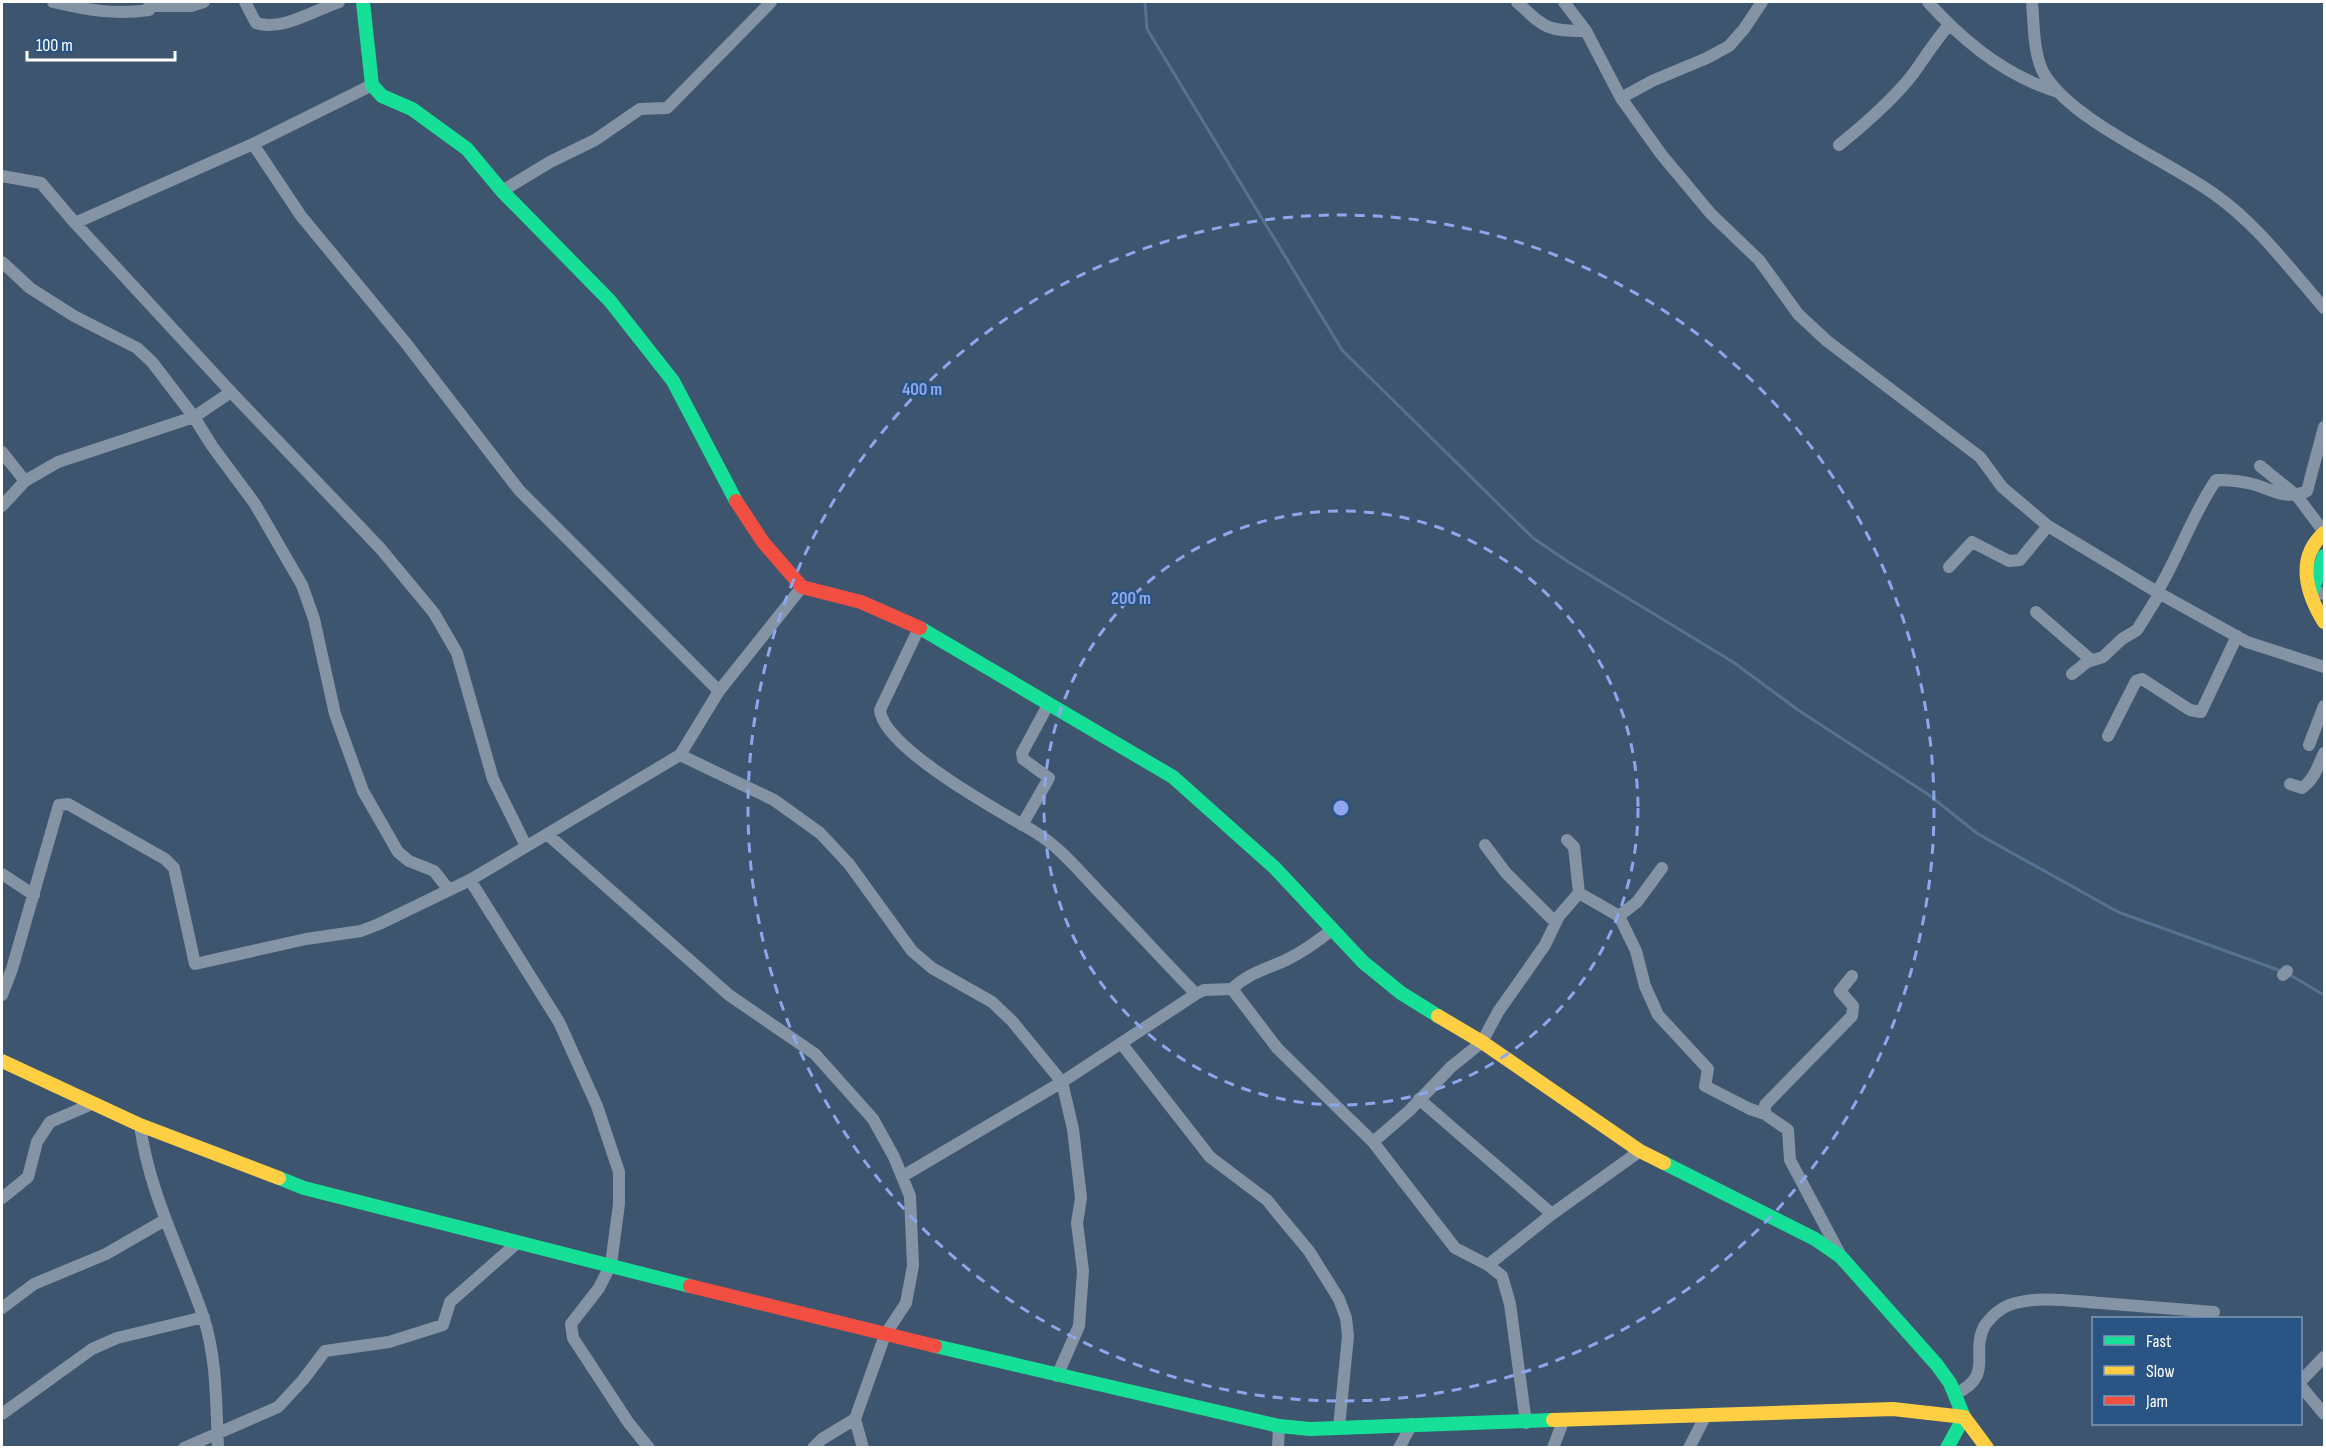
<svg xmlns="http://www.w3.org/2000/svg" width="2326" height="1449" viewBox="0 0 2326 1449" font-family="'Sofia Sans Condensed',sans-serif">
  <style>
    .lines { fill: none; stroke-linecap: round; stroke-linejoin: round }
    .stream { stroke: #567293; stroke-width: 3 }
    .street { stroke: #8594a5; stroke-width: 12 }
    .fast { stroke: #16e098; stroke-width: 14 }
    .slow { stroke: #ffcf43; stroke-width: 14 }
    .jam { stroke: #f24e42; stroke-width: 14 }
    .ring { fill: none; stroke: #8ea6ec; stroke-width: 3; stroke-dasharray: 10 8 }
    .centre { fill: #8ea6ec; stroke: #295484; stroke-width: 3 }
    .ring-label { font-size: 18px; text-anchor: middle; font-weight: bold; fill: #8ea6ec; stroke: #295484; stroke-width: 4.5; stroke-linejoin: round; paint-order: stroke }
  </style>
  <rect width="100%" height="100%" fill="#3e556f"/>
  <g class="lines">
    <path class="stream" d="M1145 2 1147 29 1342 350 1533 538 1570 563 1733 662 1798 710 1929 795 1978 834 2118 912 2281 971
      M2290 975 2324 995"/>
    <path class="street" d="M53 2C87 10 115 15 149 10V6H191L204 2
      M245 2 256 23C281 32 315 10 339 2
      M1517 2C1545 28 1546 31 1586 31
      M1564 2 1586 31 1621 98 1661 154 1711 214 1759 260 1798 314 1827 341 1980 457 2002 487 2048 526 2157 592 2247 642 2324 667
      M1928 2C1963 41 2008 77 2058 92
      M2032 2C2034 24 2033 58 2046 77 2077 123 2166 160 2214 194 2257 224 2290 269 2324 308
      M1621 98 1652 81 1707 58 1729 46 1744 29 1762 2
      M253 144 301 216 405 342 519 490 719 691
      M1839 145C1865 124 1892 101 1913 74 1925 57 1935 41 1949 25
      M2 176 41 183 75 223 253 144 372 85
      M502 191 550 162 595 140 640 109 667 108 771 2
      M75 223 231 392 380 548 434 613 457 653 493 779 526 846
      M2 262 30 288 74 316 137 348 152 362 194 417 212 446 255 504 302 585 314 619 335 714 363 791 398 852 409 861 434 871 449 890
      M2 452 25 481
      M2260 466 2297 496 2324 532
      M2 506 25 481 58 462 194 417 231 392
      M1949 567 1972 542 2009 561 2020 560 2048 526
      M2157 592C2179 556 2192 515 2216 480 2229 480 2243 481 2256 485 2274 491 2287 500 2307 491L2324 427
      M2311 595 2324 593
      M2036 612 2091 660
      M919 628 880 710C883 748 1002 813 1035 832 1061 848 1080 872 1101 894 1133 927 1164 961 1196 994
      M2072 674 2087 662 2103 657 2122 639 2137 630 2160 593
      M2108 736 2136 681 2142 679 2190 710 2201 712 2237 636
      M2309 745 2324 706
      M680 755 774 800 820 833 849 864 912 951 932 968 992 1002 1012 1021 1062 1082 1073 1129 1081 1198 1077 1223 1083 1271 1079 1326 1057 1376
      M2290 784 2302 788C2314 780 2318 766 2324 753
      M1022 825 1049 778 1023 759 1022 753 1048 705
      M547 834 729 995 815 1054 873 1119 894 1157 910 1196 913 1266 906 1303 885 1335 855 1419 863 1448
      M1567 840 1574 847 1579 893 1619 916 1636 951 1645 986 1658 1015 1708 1069 1705 1086 1750 1109 1765 1114
      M1485 845 1506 873 1555 922
      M2 874 34 895
      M470 880 559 1022 597 1106 619 1172V1204L611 1264 599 1288 571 1324 573 1338 628 1422 649 1448
      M1619 916 1637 902 1662 868
      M2283 975 2287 971
      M1232 989 1277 1048 1373 1142 1455 1248 1488 1265 1502 1276 1510 1304 1526 1423
      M2 995 12 969 59 805 68 804 165 859 174 868 195 964 306 939 361 931 379 924 470 880 680 755 719 691 802 587
      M1121 1043 1210 1157 1267 1200 1279 1215 1309 1251 1339 1299 1346 1318 1348 1336 1339 1427
      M1419 1099 1552 1214
      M140 1125C149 1193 181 1252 203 1316 217 1357 216 1404 218 1448
      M1373 1142 1409 1111 1451 1067 1482 1042 1498 1012 1545 945 1559 916 1579 893
      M903 1176 1062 1082 1196 994 1204 990 1232 989C1248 973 1267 969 1286 960 1303 952 1318 941 1333 929
      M2 1198 28 1177 37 1142 50 1122 94 1103
      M1841 1256 1790 1160 1788 1130 1765 1114V1105L1852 1016 1853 1006 1840 991 1852 976
      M1488 1265 1552 1214 1640 1151
      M2 1308 34 1284 106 1254 165 1220
      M2300 1382 2324 1357
      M2300 1385 2324 1414
      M1955 1394C1996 1375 1969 1353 1985 1325 1991 1317 1999 1309 2009 1305 2038 1295 2071 1301 2100 1303 2138 1306 2176 1309 2214 1312
      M2 1414 92 1349 117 1338 204 1317
      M184 1448 278 1407 303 1380 325 1351 389 1342 443 1325 450 1302 517 1243
      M813 1448 822 1439 855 1419
      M1278 1448 1279 1426
      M1399 1448 1412 1424
      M1553 1448 1564 1419
      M1689 1448 1706 1415"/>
    <path class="fast" d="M363 2 372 85 382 96 412 109 467 149 502 191 610 301 673 381 736 501
      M2313 589 2324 556
      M920 628 1173 777 1275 868 1363 962 1401 993 1438 1016
      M1664 1163 1815 1239 1841 1257 1937 1365 1950 1383 1964 1417 1947 1448
      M279 1178 304 1188 690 1286
      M935 1346 1279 1426 1310 1429 1553 1420"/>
    <path class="slow" d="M2324 533C2296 558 2306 593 2324 622
      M1438 1016 1482 1042 1640 1151 1664 1163
      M2 1061 140 1125 279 1178
      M1553 1420 1893 1409 1964 1417 1987 1448"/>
    <path class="jam" d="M736 501 763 542 802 587 861 602 920 628
      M690 1286 935 1346"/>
  </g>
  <g class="ring">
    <circle cx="1341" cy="808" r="297"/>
    <circle cx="1341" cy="808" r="593"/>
  </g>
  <circle cx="1341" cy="808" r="9" class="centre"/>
  <g class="ring-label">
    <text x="922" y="395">400 m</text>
    <text x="1131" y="604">200 m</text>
  </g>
  <rect width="2326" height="1449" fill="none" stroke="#ffffff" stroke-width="6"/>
  <rect x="2092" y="1317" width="210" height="108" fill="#295484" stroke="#7f98b5" stroke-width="1.5"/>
  <rect x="2104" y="1336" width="30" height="9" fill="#16e098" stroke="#7f98b5" stroke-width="1.5"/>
  <text x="2146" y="1347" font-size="18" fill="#ffffff">Fast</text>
  <rect x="2104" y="1366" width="30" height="9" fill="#ffcf43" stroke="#7f98b5" stroke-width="1.5"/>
  <text x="2146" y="1377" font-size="18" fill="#ffffff">Slow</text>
  <rect x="2104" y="1396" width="30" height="9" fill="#f24e42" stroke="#7f98b5" stroke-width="1.5"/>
  <text x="2146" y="1407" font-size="18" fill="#ffffff">Jam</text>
  <path d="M27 51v9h148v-9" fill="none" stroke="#ffffff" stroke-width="3"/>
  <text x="36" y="51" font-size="18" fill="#ffffff" stroke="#295484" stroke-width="4.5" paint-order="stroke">100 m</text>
</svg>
